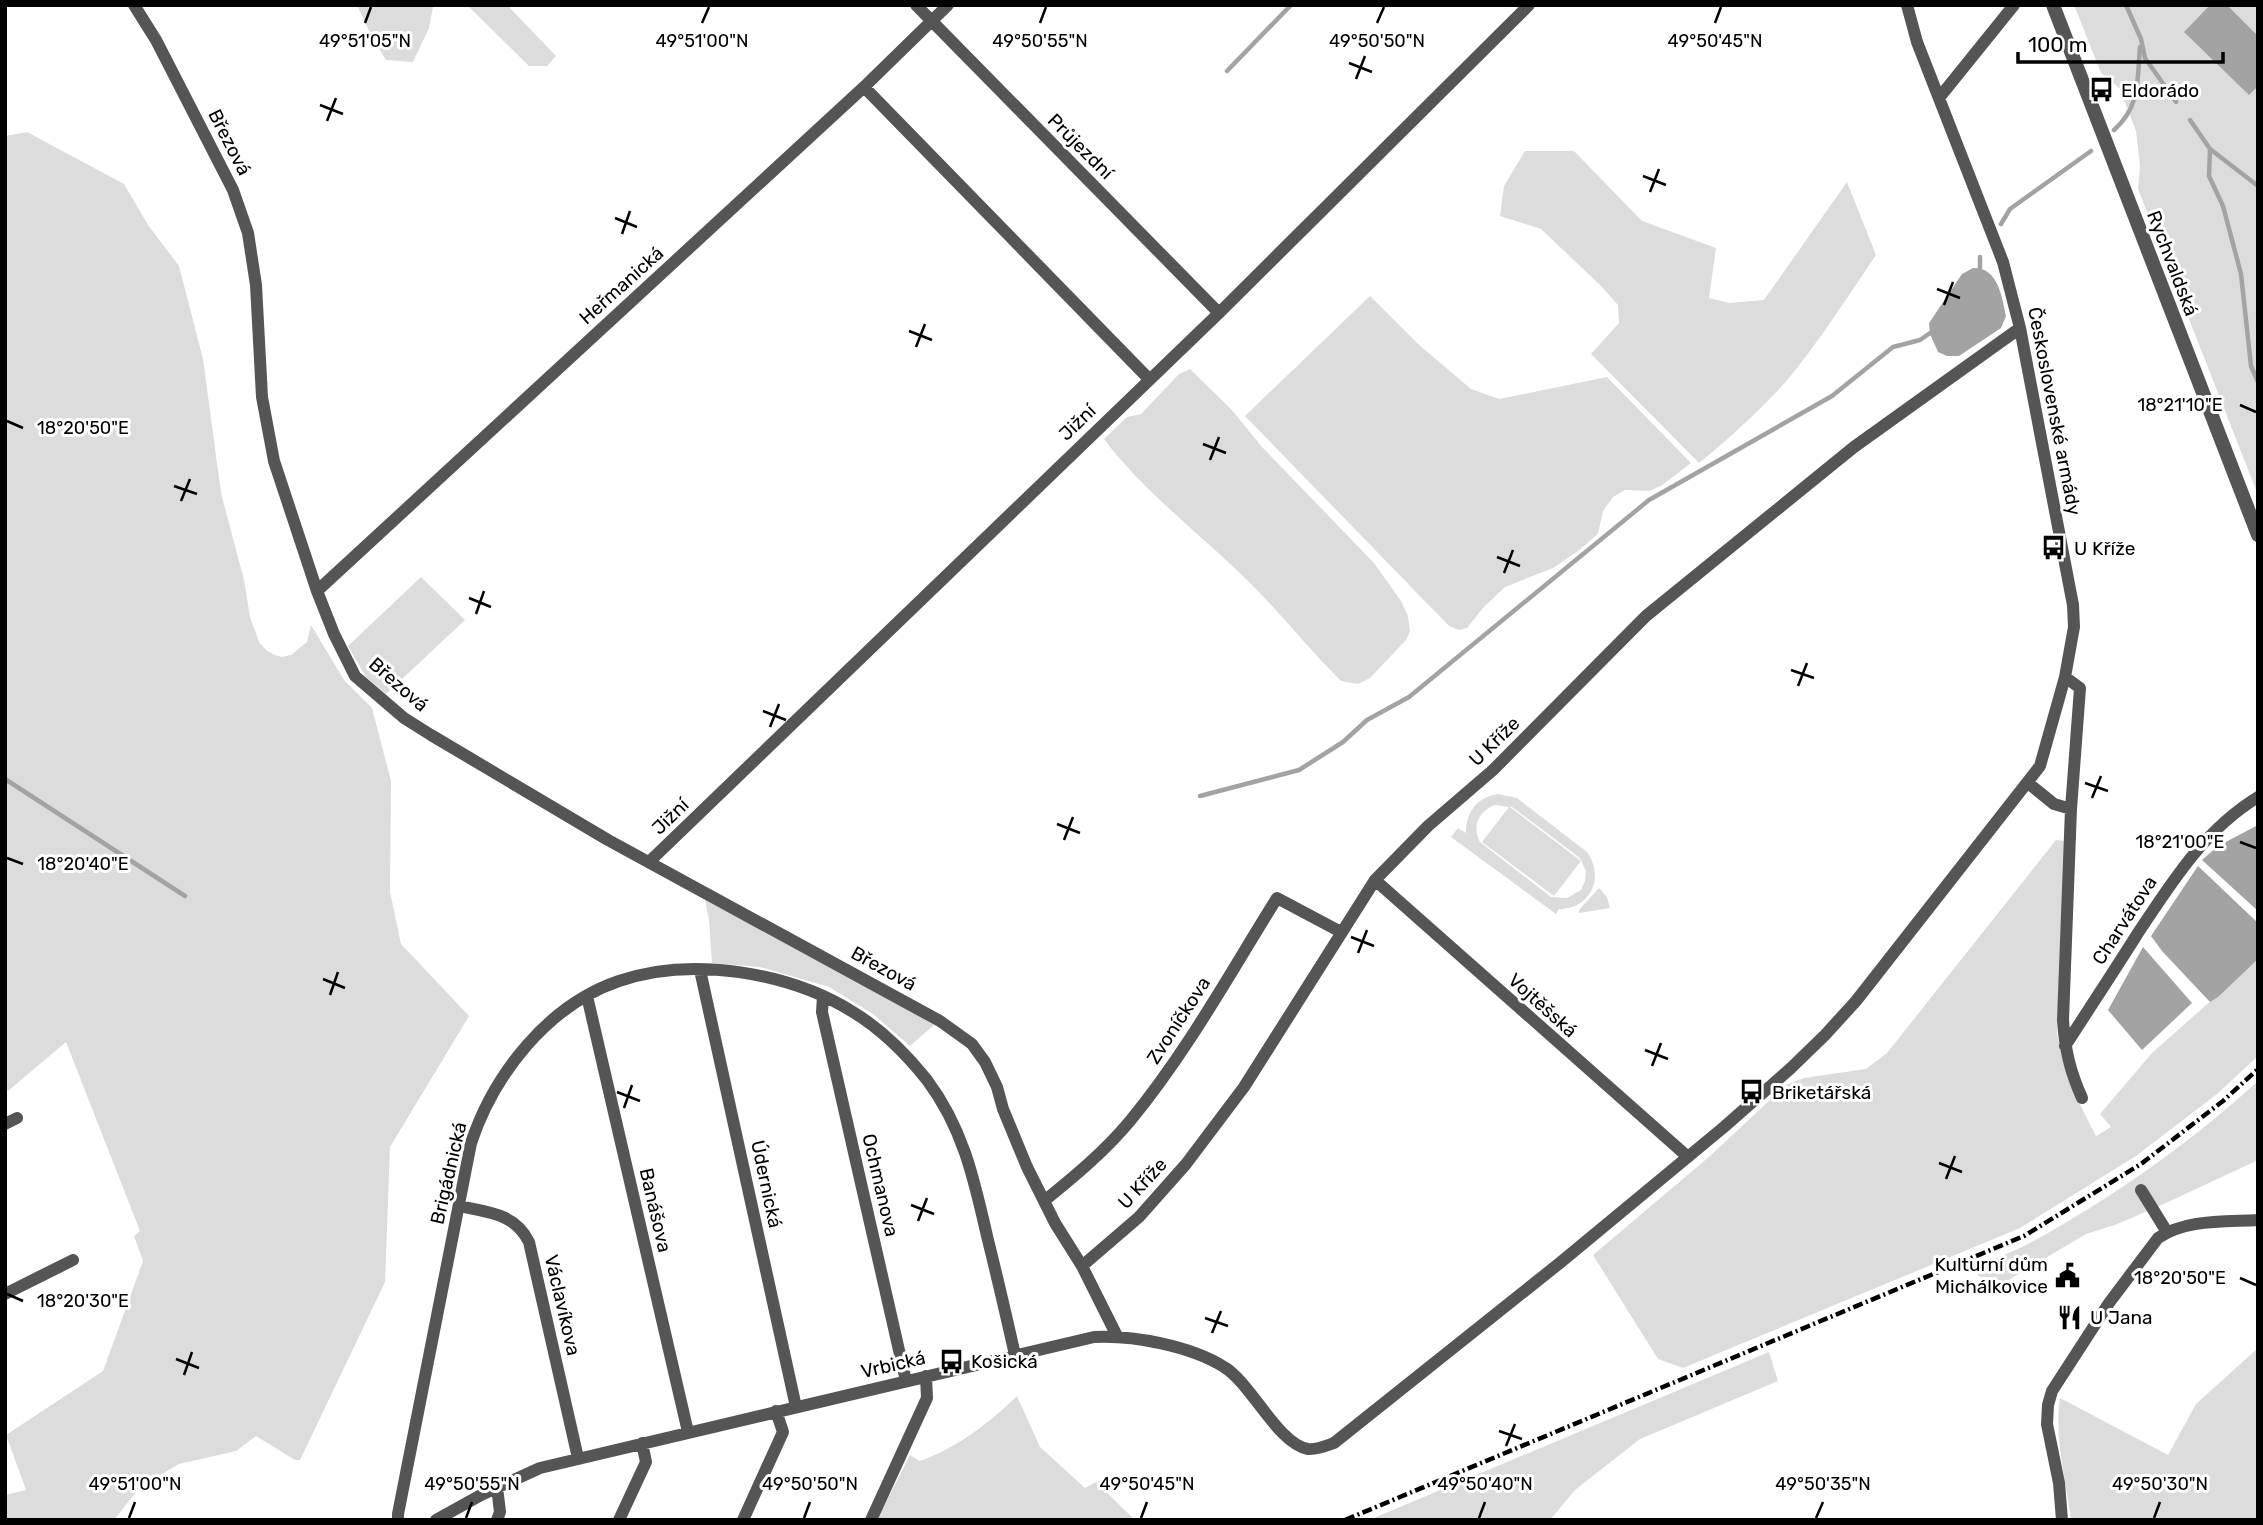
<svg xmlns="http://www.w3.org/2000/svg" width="2263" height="1525" viewBox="0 0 2263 1525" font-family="Rubik,sans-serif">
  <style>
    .green { fill: #dcdcdc; fill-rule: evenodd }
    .water { fill: #a3a3a3 }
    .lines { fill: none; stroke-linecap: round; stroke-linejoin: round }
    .stream { stroke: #a3a3a3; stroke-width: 4.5 }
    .minor { stroke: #555; stroke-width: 12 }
    .tertiary { stroke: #555; stroke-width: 14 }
    .rail { stroke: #000; stroke-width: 4.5; stroke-dasharray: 10 3.5 2 3.5; stroke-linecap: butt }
    .ticks { fill: none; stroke: #000; stroke-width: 2.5 }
    .labels { text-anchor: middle; stroke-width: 6; stroke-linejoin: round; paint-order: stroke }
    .poi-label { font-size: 19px; fill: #000; stroke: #fff; text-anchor: start }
    .street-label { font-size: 19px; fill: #000; stroke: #fff }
    .ticks-label { font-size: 18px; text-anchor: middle; fill: #000; stroke: #fff; stroke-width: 6; stroke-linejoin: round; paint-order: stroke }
  </style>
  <rect width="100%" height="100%" fill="#fff"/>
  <path class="green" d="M357 5H435L433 7 429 28 413 62 386 60 371 35Z
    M467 5H512L510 8 556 56 547 66H529Z
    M2074 5H2258V495L2138 189 2140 165 2136 131 2120 89 2101 73Z
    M27 132 124 184 148 225 179 266 203 359 221 493 244 580 250 617 259 642 267 651 275 655 282 657 291 655 307 642 311 625 344 680 372 708 391 781 390 892 401 944 469 1016 390 1147 385 1282 300 1460H295L256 1436 236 1451 179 1464 140 1487 114 1520H5V1495L26 1490 6 1435 103 1371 143 1261 134 1236 140 1231 66 1042 8 1091 5 1084V136Z
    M1525 151H1574L1642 221 1716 248 1709 298 1729 303 1764 300 1847 182 1876 255C1848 296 1821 339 1789 378 1764 407 1729 439 1699 463L1591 354 1619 323 1618 305 1600 285 1541 229 1500 216 1504 186Z
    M1370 296 1418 344 1471 389 1499 399 1607 377 1691 463 1661 486 1649 491 1625 490 1613 497 1603 511 1598 534 1578 551 1553 568 1505 587 1483 608 1467 628 1459 630 1449 626 1245 416Z
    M1190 369 1231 409 1262 447 1374 563 1401 601 1408 616 1410 631 1406 640 1370 678 1358 684 1341 681C1308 648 1279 611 1246 579 1200 534 1141 489 1104 439L1127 417 1141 414 1179 374Z
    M421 577 465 620 386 694 366 677 348 646Z
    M1498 794 1517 798 1587 852C1605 877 1591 909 1559 909L1556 914 1451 837 1458 828 1466 833C1466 812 1477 797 1498 794ZM1495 805 1509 807 1482 842 1554 896 1581 861 1510 807H1512L1580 858 1586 871 1585 881 1581 890 1567 898 1551 897 1480 842C1472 827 1478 811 1495 805Z
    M2056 840 2065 841 2057 1033C2064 1072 2078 1102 2096 1136L2111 1127 2100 1114 2152 1053 2258 959V1056L2217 1094 2136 1156 2020 1228 1683 1368 1658 1359 1593 1255 1710 1156 1786 1085 1804 1078 1866 1069 1887 1053Z
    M1599 888 1607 897 1610 908 1579 913V910Z
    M705 900 885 996 934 1025 910 1046 873 1014 829 987 760 967 712 963 709 920Z
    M2258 1081V1159L2254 1162 2166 1203 2115 1225 2086 1234 1995 1288 1970 1269C1990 1260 2011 1253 2030 1243 2112 1198 2189 1144 2258 1081Z
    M2258 1348V1520H2071C2066 1479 2054 1439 2060 1398L2168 1455 2196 1404Z
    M1769 1352 1778 1381 1640 1439 1575 1490 1550 1520H1369Z
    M1017 1396 1040 1447 1085 1488 1096 1482 1135 1520H877L910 1455 920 1461C957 1448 989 1423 1017 1396Z"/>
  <path class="water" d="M2210 5H2227L2258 36V86L2249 95 2184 32Z
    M1973 268C1998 267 2002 297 2006 316L2001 328 1959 356H1947L1938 352 1930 334 1929 323 1962 274Z
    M2258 825V911L2202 860 2218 846Z
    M2198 866 2258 923V959L2218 997 2210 1002 2162 951 2151 936Z
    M2143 947 2192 1003 2142 1050 2108 1010Z"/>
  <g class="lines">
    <path class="stream" d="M2126 5 2141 39 2145 58 2176 102
      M1227 71 1291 5
      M2190 120 2210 149 2258 186
      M2114 130C2141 106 2137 80 2140 47
      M2210 149 2209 176 2223 206 2241 274 2251 366 2258 382
      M2001 224 2010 209 2091 151
      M1980 257V272
      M5 779 185 896
      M1200 796 1299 770 1343 742 1367 720 1409 697 1649 500 1832 396 1893 347 1920 340 1933 331"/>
    <path class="minor" d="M134 5 156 40 233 190 248 233 256 285 262 397 274 461 317 591 334 634 355 676 404 718 431 735 608 840 940 1021 972 1044 985 1062 997 1087 1003 1109 1027 1167 1055 1223 1082 1266 1117 1336
      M916 5 1219 313
      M864 87 1149 379
      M1939 98 2014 5
      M317 591 864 87 948 5
      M2065 677 2080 688 2071 809 2063 1020C2065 1050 2070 1071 2082 1098
      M2028 783 2054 804 2071 809
      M649 862 1219 313 1529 5
      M1375 880 1688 1157
      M700 970 796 1407
      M587 996 688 1432
      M823 996 822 1012 906 1381
      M2065 1046C2089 1009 2114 971 2138 933 2172 882 2204 830 2258 797
      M5 1124 17 1118
      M2141 1190 2167 1232
      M1044 1201C1075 1176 1105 1151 1130 1121 1187 1052 1230 973 1277 898L1341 932
      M459 1206C487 1212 515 1213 529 1242L578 1458
      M1082 1266 1139 1217 1186 1164 1244 1087 1375 880 1428 826 1493 770 1646 616 1854 447 2020 328
      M5 1294 73 1260
      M497 1487 500 1512 497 1520
      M398 1520V1514L471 1143C494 1074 548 1005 619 981 691 956 789 972 853 1012 881 1029 907 1055 927 1080 963 1128 974 1179 987 1236 997 1276 1006 1315 1015 1355
      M436 1520 481 1495 540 1468 1094 1337C1133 1335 1191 1346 1224 1367 1251 1383 1278 1444 1308 1449 1316 1450 1326 1446 1334 1443L1561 1262 1724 1127 1791 1068 1825 1035 1856 1001 2040 766 2065 677 2074 627 2073 605 2020 328 2003 262 1917 42 1907 5
      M619 1520 646 1462 642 1443
      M743 1520 783 1432 776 1411
      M871 1520 927 1398 926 1376
      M2062 1520 2059 1483 2047 1424 2048 1405 2052 1391 2109 1303 2158 1238C2186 1219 2225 1222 2258 1220"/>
    <path class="tertiary" d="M2053 5 2258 535"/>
    <path class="rail" d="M1345 1520 2024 1236 2141 1164 2223 1101 2258 1069"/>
  </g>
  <path class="ticks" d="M365 23 371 7M702 23 709 7M1040 23 1046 7M1377 23 1384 7M1715 23 1721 7M1349 63 1372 72M1356 79 1365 56M320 105 343 114M327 121 336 98M1643 176 1666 185M1650 192 1659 169M615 218 637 227M622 234 630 211M1937 289 1960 298M1944 305 1953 282M909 331 932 340M916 347 925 324M2240 405 2256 412M7 421 23 428M1203 444 1226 453M1210 460 1219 437M174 486 197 494M181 501 190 479M1497 557 1520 566M1504 573 1513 550M469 598 491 607M476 614 484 591M1791 670 1814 678M1798 686 1807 663M763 711 786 720M770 727 779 704M2085 783 2108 791M2092 798 2101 776M1057 824 1080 833M1064 840 1073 817M2240 842 2256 848M7 858 23 864M1351 937 1374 946M1358 953 1367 930M323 979 345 988M330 995 338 972M1645 1050 1668 1059M1652 1066 1661 1043M617 1092 640 1101M624 1108 632 1085M1939 1163 1962 1172M1946 1179 1955 1156M911 1205 934 1214M918 1221 927 1198M2240 1278 2256 1285M7 1294 23 1301M1205 1318 1228 1326M1212 1333 1221 1311M176 1359 199 1368M184 1375 192 1352M1499 1431 1522 1439M1506 1446 1515 1424M129 1518 135 1502M466 1518 472 1502M804 1518 810 1502M1141 1518 1147 1502M1479 1518 1485 1502M1816 1518 1823 1502M2154 1518 2160 1502"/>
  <defs>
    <symbol id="bus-bare" viewBox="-9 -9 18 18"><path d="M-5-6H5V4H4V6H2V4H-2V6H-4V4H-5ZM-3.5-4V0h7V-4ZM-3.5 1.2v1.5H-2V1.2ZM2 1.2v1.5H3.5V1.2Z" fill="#000" stroke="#fff" stroke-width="2.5" paint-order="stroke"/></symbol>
    <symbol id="civic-bare" viewBox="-9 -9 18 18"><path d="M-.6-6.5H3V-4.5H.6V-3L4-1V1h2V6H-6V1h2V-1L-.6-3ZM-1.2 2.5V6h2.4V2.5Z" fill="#000" stroke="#fff" stroke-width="2.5" paint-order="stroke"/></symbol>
    <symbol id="restaurant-bare" viewBox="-9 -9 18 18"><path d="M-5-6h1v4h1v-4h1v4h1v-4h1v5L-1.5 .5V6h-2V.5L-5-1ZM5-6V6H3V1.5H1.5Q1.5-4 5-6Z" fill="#000" stroke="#fff" stroke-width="2.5" paint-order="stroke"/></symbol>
  </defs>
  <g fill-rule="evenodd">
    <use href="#bus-bare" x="2084" y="72" width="35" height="35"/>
    <use href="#bus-bare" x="2036" y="530" width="35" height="35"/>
    <use href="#bus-bare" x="1734" y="1074" width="35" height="35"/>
    <use href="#civic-bare" x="2050" y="1258" width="35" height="35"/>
    <use href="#restaurant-bare" x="2052" y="1300" width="35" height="35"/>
    <use href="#bus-bare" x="934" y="1344" width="35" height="35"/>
  </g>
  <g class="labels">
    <g class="poi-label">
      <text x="2121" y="97">Eldorádo</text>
      <text x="2074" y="555">U Kříže</text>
      <text x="1772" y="1099">Briketářská</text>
      <text x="2048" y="1271" text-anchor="end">Kulturní dům<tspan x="2048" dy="22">Michálkovice</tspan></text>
      <text x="2090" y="1324">U Jana</text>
      <text x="971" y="1368">Košická</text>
    </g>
    <g class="street-label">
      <text transform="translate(230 142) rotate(63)" y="7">Březová</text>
      <text transform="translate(1081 146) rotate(45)" y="7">Průjezdní</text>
      <text transform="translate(2173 263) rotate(69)" y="7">Rychvaldská</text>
      <text transform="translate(621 285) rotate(-42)" y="7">Heřmanická</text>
      <text transform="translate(2055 411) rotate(79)" y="7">Československé armády</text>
      <text transform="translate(1077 422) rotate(-44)" y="7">Jižní</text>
      <text transform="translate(399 684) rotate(41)" y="7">Březová</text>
      <text transform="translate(1494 741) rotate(-44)" y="7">U Kříže</text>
      <text transform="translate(670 816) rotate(-44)" y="7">Jižní</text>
      <text transform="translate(2124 920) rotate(-57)" y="7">Charvátova</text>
      <text transform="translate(884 968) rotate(29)" y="7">Březová</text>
      <text transform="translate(1543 1005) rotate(42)" y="7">Vojtěšská</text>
      <text transform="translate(1178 1020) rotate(-57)" y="7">Zvoníčkova</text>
      <text transform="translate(448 1173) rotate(-77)" y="7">Brigádnická</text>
      <text transform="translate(1142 1183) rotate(-47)" y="7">U Kříže</text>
      <text transform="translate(767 1184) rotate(78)" y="7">Údernická</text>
      <text transform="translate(881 1185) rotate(77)" y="7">Ochmanova</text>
      <text transform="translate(656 1210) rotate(77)" y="7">Banášova</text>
      <text transform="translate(563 1305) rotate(77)" y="7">Václavíkova</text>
      <text transform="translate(893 1364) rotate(-13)" y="7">Vrbická</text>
    </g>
  </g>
  <g class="ticks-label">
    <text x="365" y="47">49°51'05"N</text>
    <text x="702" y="47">49°51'00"N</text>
    <text x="1040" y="47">49°50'55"N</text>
    <text x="1377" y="47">49°50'50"N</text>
    <text x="1715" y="47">49°50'45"N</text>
    <text x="2180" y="411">18°21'10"E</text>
    <text x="83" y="434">18°20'50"E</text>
    <text x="2180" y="848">18°21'00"E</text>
    <text x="83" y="870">18°20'40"E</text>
    <text x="2180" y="1284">18°20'50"E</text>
    <text x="83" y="1307">18°20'30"E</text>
    <text x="135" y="1490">49°51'00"N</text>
    <text x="472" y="1490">49°50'55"N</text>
    <text x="810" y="1490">49°50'50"N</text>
    <text x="1147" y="1490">49°50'45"N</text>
    <text x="1485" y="1490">49°50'40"N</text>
    <text x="1823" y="1490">49°50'35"N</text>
    <text x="2160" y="1490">49°50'30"N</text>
  </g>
  <rect width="2263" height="1525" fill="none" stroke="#000000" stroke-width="14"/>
  <path d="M2018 52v10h205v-10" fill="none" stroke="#000000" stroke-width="3.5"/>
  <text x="2028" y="52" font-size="21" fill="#000000" stroke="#ffffff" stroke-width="5" paint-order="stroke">100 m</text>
</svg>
